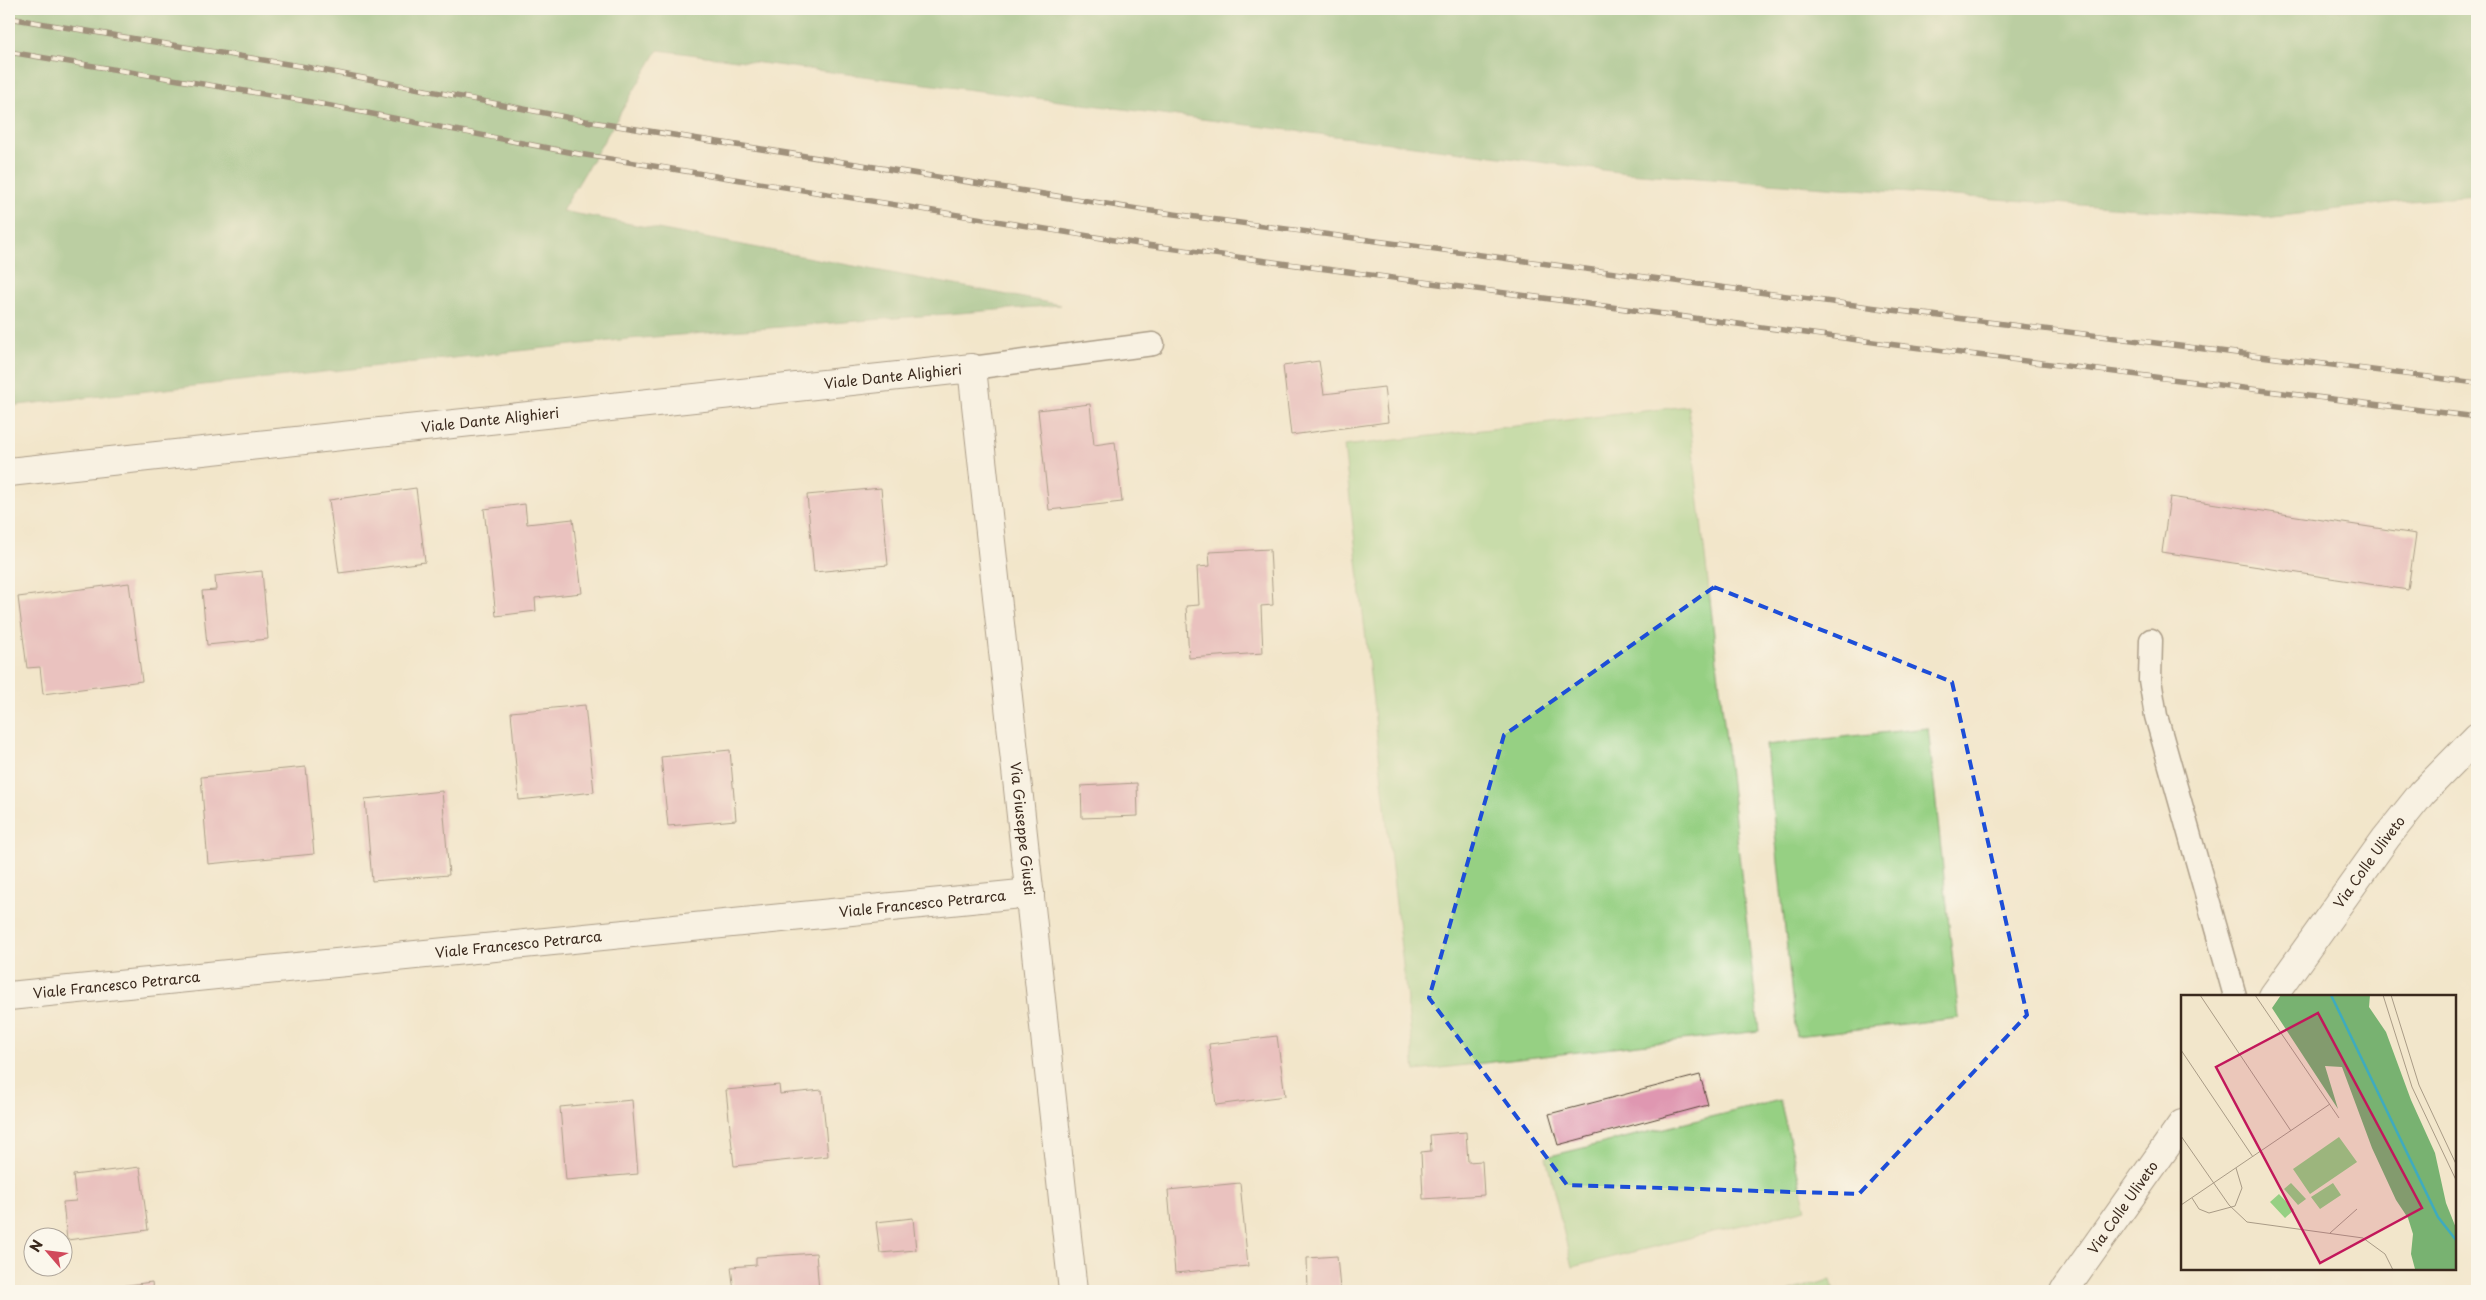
<svg xmlns="http://www.w3.org/2000/svg" width="2486" height="1300" viewBox="0 0 2486 1300" font-family="'Playpen Sans',sans-serif">
  <style>
    .green { fill: #96d083; stroke: #687d50 }
    .forest { fill: #78b271; stroke: #5a6e48 }
    .building { fill: #df97b1 }
    .lines { fill: none; stroke-linecap: round; stroke-linejoin: round }
    .service-casing { stroke: #564638; stroke-width: 25 }
    .minor-casing { stroke: #564638; stroke-width: 30 }
    .service { stroke: #fff; stroke-width: 22 }
    .minor { stroke: #fff; stroke-width: 28 }
    .rail-casing { stroke: #3b2a1e; stroke-width: 5.5 }
    .rail { stroke: #fbf7ec; stroke-width: 4; stroke-dasharray: 11; stroke-linecap: butt }
    .marked { fill: none; stroke: #1d4ed8; stroke-width: 4; stroke-dasharray: 10 6; stroke-linejoin: round }
    .labels { text-anchor: middle; stroke-width: 4.5; stroke-linejoin: round; paint-order: stroke }
    .street-label { font-size: 14px; fill: #3b2a1e; stroke: #fbf7ec }
    .inset-river { fill: none; stroke: #3fabbe; stroke-width: 2.5 }
    .inset-road { fill: none; stroke: #a99b86; stroke-width: 1 }
    .view { fill: #c2185b; fill-opacity: 0.15; stroke: #c2185b; stroke-width: 2.5 }
    .inset-edge { fill: none; stroke: #3b2a1e; stroke-width: 2.5 }
  </style>
  <rect width="100%" height="100%" fill="#fbf7ec"/>
  <filter id="ink" filterUnits="userSpaceOnUse"><feTurbulence type="fractalNoise" baseFrequency=".02" numOctaves="2"/><feDisplacementMap in="SourceGraphic" scale="10" xChannelSelector="R" yChannelSelector="G"/><feConvolveMatrix kernelMatrix="1 2 1 2 8 2 1 2 1" color-interpolation-filters="sRGB"/></filter>
  <filter id="wash" filterUnits="userSpaceOnUse"><feTurbulence type="fractalNoise" baseFrequency=".0096" numOctaves="4" result="noise"/><feDisplacementMap in="SourceGraphic" scale="20" xChannelSelector="R" yChannelSelector="G"/><feGaussianBlur stdDeviation="1.12" result="paint"/><feColorMatrix in="noise" values="0 0 0 0 0 0 0 0 0 0 0 0 0 0 0 0 0 1.4 0 .05"/><feComposite in="paint" operator="in"/></filter>
  <g filter="url(#wash)">
    <rect width="100%" height="100%" fill="#f2e6cb"/>
    <path class="green" d="M1688 406 1759 1031 1415 1071 1344 446Z
      M1928 728 1959 1018 1796 1036 1766 745Z
      M1780 1100 1806 1209 1572 1267 1546 1157Z
      M1831 1280 1834 1291H1788Z"/>
    <path class="forest" d="M9 9H2477V196L2397 202 2266 218 1626 173 658 50 562 211 1061 305 629 339 9 406Z"/>
    <g id="blocks">
      <path class="building" d="M1319 361 1324 394 1384 387 1388 422 1291 435 1283 366Z
        M1090 404 1094 445 1115 442 1122 502 1049 510 1038 410Z
        M416 488 425 562 339 573 329 500Z
        M881 488 888 565 814 572 807 495Z
        M2170 497 2416 534 2408 590 2162 552Z
        M525 504 527 524 573 519 582 593 535 598 536 611 496 616 484 509Z
        M1270 549 1273 605 1261 606 1263 653 1189 658 1186 606 1199 605 1197 567 1210 566 1209 552Z
        M262 571 268 639 207 645 202 591 216 590 215 576Z
        M129 583 142 681 43 694 40 667 27 668 18 597Z
        M585 705 594 792 519 800 511 712Z
        M730 750 736 820 668 826 661 757Z
        M306 767 314 854 208 864 201 777Z
        M1137 783 1138 816 1082 818 1081 786Z
        M442 791 449 875 372 881 365 799Z
        M1277 1036 1285 1096 1216 1105 1209 1044Z
        M1700 1075 1708 1105 1558 1145 1549 1114Z
        M779 1085 780 1094 822 1090 828 1156 734 1166 726 1090Z
        M632 1100 638 1174 566 1180 560 1107Z
        M1466 1132 1468 1162 1482 1161 1484 1195 1423 1199 1421 1152 1431 1151 1430 1135Z
        M140 1167 148 1230 67 1240 63 1202 76 1201 73 1175Z
        M1240 1183 1248 1266 1175 1273 1168 1190Z
        M913 1218 916 1250 880 1253 876 1222Z
        M816 1253 819 1291H734L731 1267 756 1265V1257Z
        M1337 1256 1340 1289 1308 1291 1307 1258Z
        M152 1282 153 1291H89V1290Z"/>
    </g>
  </g>
  <g filter="url(#ink)">
    <use href="#blocks" fill-opacity="0" stroke="#564638" stroke-width="1"/>
    <g class="lines">
      <defs>
        <path id="service" d="M972 368 1153 344
          M2151 640 2150 680 2156 716 2235 996"/>
        <g id="minor">
          <path id="s1" d="M9 472 972 368 1073 1291"/>
          <path id="s2" d="M9 996 1030 893"/>
          <path id="s3" d="M2273 996 2386 838 2422 793 2477 737"/>
          <path id="s4" d="M2064 1291 2182 1124"/>
        </g>
      </defs>
      <use href="#service" class="service-casing"/>
      <use href="#minor" class="minor-casing"/>
      <use href="#service" class="service"/>
      <use href="#minor" class="minor"/>
      <defs>
        <path id="rail" d="M9 18 306 67 586 121 1144 210 1892 310 2477 383
          M9 52 300 100 579 154 1139 244 1888 344 2477 417"/>
      </defs>
      <use href="#rail" class="rail-casing"/>
      <use href="#rail" class="rail"/>
    </g>
  </g>
  <path d="M0 0H2486V1300H0ZM1714 587 1952 682 2027 1015 1859 1194 1567 1185 1429 998 1504 735Z" fill="#f2e6cb" fill-opacity=".55" fill-rule="evenodd"/>
  <path class="marked" d="M1714 587 1952 682 2027 1015 1859 1194 1567 1185 1429 998 1504 735Z"/>
  <g class="labels">
    <g class="street-label">
      <text dy="5" stroke="none"><textPath href="#s1" startOffset="889">Viale Dante Alighieri</textPath></text>
      <text dy="5" stroke="none"><textPath href="#s1" startOffset="484">Viale Dante Alighieri</textPath></text>
      <text dy="5" stroke="none"><textPath href="#s1" startOffset="1432">Via Giuseppe Giusti</textPath></text>
      <text dy="5" stroke="none"><textPath href="#s3" startOffset="165">Via Colle Uliveto</textPath></text>
      <text dy="5" stroke="none"><textPath href="#s2" startOffset="918">Viale Francesco Petrarca</textPath></text>
      <text dy="5" stroke="none"><textPath href="#s2" startOffset="512">Viale Francesco Petrarca</textPath></text>
      <text dy="5" stroke="none"><textPath href="#s2" startOffset="108">Viale Francesco Petrarca</textPath></text>
      <text dy="5" stroke="none"><textPath href="#s4" startOffset="102">Via Colle Uliveto</textPath></text>
    </g>
  </g>
  <g transform="translate(2181 995)">
    <rect width="275" height="275" fill="#f2e6cb"/>
    <path d="M158 142 176 167 129 199 112 174ZM110 188 125 204 117 210 103 194ZM152 188 160 200 139 214 130 202ZM98 199 113 215 104 223 89 207Z" fill="#96d083"/>
    <path d="M100 0H189L188 12 205 37 230 105 254 158 265 208 275 233V275L234 274 230 259 232 239 227 223 215 205 191 153 161 72 144 71 157 114 91 13Z" fill="#78b271"/>
    <path class="inset-river" d="M150 0 257 222 275 245"/>
    <path class="inset-road" d="M19 0 110 136M74 0 158 123M202 0 231 92 275 185M210 0 238 90 275 169M0 55 72 162M0 141 48 210 66 227 182 243 204 259 212 275M11 203 18 214 28 218 54 211 61 193 55 173M0 210 149 109M149 238 176 214"/>
    <path class="view" d="M137 18 241 213 139 268 35 72Z"/>
    <rect width="275" height="275" class="inset-edge"/>
  </g>
  <rect width="2486" height="1300" fill="none" stroke="#fbf7ec" stroke-width="30"/>
  <g transform="translate(48 1252) rotate(298)"><circle r="24" fill="#fbf7ec" stroke="#aea59a"/>
  <path d="M0-4L9 19L0 12L-9 19Z" fill="#d1495b"/>
  <text y="-8" font-size="14" font-weight="bold" text-anchor="middle" fill="#3b2a1e">N</text>
  </g>
</svg>
